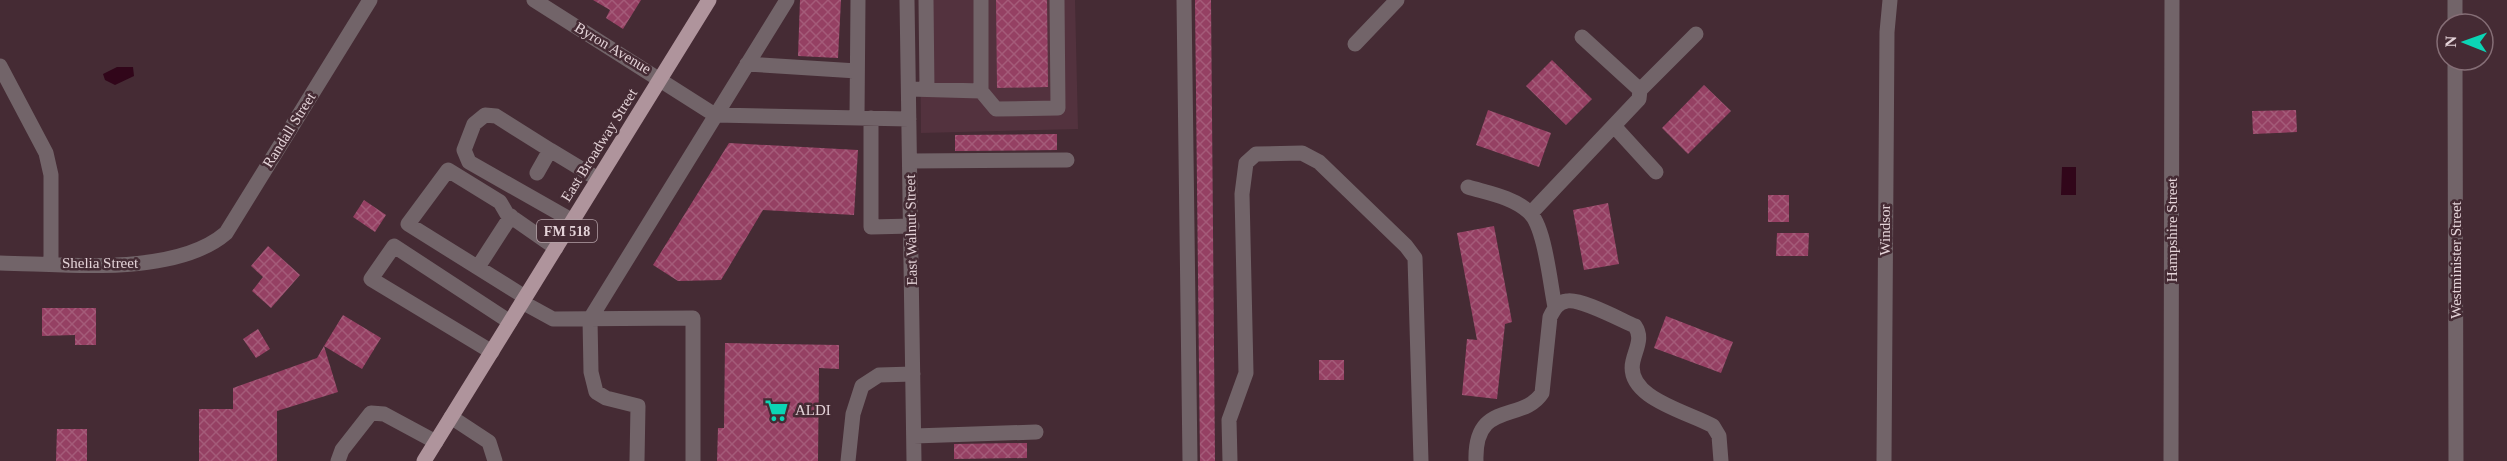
<svg xmlns="http://www.w3.org/2000/svg" width="2507" height="461" viewBox="0 0 2507 461" font-family="Georgia,serif">
  <style>
    .built { fill: #53323e }
    .water { fill: #31061a }
    .building { fill: url(#building-cross-hatch) }
    .lines { fill: none; stroke-linecap: round; stroke-linejoin: round }
    .minor { stroke: #726469; stroke-width: 15 }
    .major { stroke: #af949c; stroke-width: 15 }
    .labels { text-anchor: middle; stroke-width: 5; stroke-linejoin: round; paint-order: stroke }
    .shield { fill: #452b34; stroke: #b4a1a7; stroke-width: 1.5 }
    .shield-label { font-size: 14px; font-weight: bold; fill: #e4d3d8 }
    .street-label { font-size: 15px; fill: #e4d3d8; stroke: #452b34 }
    .poi-label { font-size: 15px; fill: #e4d3d8; stroke: #452b34; text-anchor: start }
  </style>
  <defs>
    <pattern id="building-cross-hatch" width="8" height="8" patternUnits="userSpaceOnUse" patternTransform="scale(1.5)"><rect width="8" height="8" fill="#954063"/><path d="M0 0l8 8M0 8l8-8" fill="none" stroke="#a45b79"/></pattern>
  </defs>
  <rect width="100%" height="100%" fill="#452b34"/>
  <path class="built" d="M920 0H1075L1078 129 921 133Z"/>
  <path class="water" d="M117 67H133L134 76 115 85 105 80 103 74Z
    M2062 167H2076V195H2061Z"/>
  <path class="building" d="M593 0H641L623 29 606 18 610 10Z
    M800 0H841L838 58 798 56Z
    M996 0H1047L1048 87 997 88Z
    M1195 0H1211L1215 461H1200Z
    M1552 60 1592 99 1566 125 1526 86Z
    M1704 85 1731 111 1688 154 1662 128Z
    M1488 110 1551 133 1539 167 1476 145Z
    M2296 110 2297 132 2253 134 2252 111Z
    M1057 134V150L955 151V135Z
    M729 143 858 150 854 215 763 210 721 280 678 281 653 265Z
    M1768 195H1789V222H1768Z
    M364 200 386 215 375 232 353 217Z
    M1608 203 1619 264 1584 270 1573 210Z
    M1494 226 1512 322 1505 324 1497 399 1462 395 1467 339 1477 340 1457 233Z
    M1777 233H1809L1808 256H1776Z
    M268 246 300 275 271 308 252 291 263 277 251 266Z
    M42 308H96V345H75V335L42 336Z
    M343 315 381 338 362 369 324 346Z
    M1666 316 1733 342 1721 373 1654 348Z
    M258 329 270 349 256 358 243 339Z
    M725 343 839 345V369L819 368 818 461H717L718 428H724Z
    M324 346 338 392 277 411V461H199V409H233V388L317 358Z
    M1319 360H1344V380H1319Z
    M57 429H87V461H56Z
    M1027 443V458L954 459V444Z"/>
  <g class="lines">
    <path class="minor" d="M534 0 715 115 909 119
      M907 0 914 461
      M926 0 927 89
      M1184 0 1190 461
      M2455 0V24
      M1355 44 1397 0
      M2455 60 2456 461
      M747 64 857 71
      M0 66 46 153 51 175V263
      M909 89 981 91V0
      M1640 90 1696 34
      M981 91 996 109 1058 108 1057 0
      M857 118 858 0
      M871 118V227L912 226
      M1614 126 1656 172
      M550 150 598 179
      M910 161 1067 160
      M537 173 550 150 496 116 485 115 474 124 464 150 469 162 573 221
      M1468 187C1488 193 1513 197 1529 212 1545 226 1550 284 1555 307
      M1531 213 1639 99 1640 90 1582 37
      M0 263C65 264 175 277 226 233L370 0
      M478 267 511 216
      M525 297 408 224 448 170 500 202 507 214 556 248
      M522 302 553 319 693 318V461
      M492 352 371 279 394 246 510 322
      M451 417 489 442 495 461
      M914 436 1036 432
      M338 461 342 450 371 413 384 414 436 442
      M637 461 638 406 606 398 596 392 591 372 590 319 787 0
      M848 461 853 414 862 386 879 375 913 374
      M1230 461 1229 420 1246 373 1242 194 1246 163 1256 154 1302 153 1319 162 1406 246 1415 258 1421 461
      M1476 461C1474 399 1523 423 1542 393L1550 317C1554 309 1558 302 1567 301 1580 298 1621 320 1635 326 1643 338 1636 348 1633 361 1624 398 1689 412 1713 426L1719 436 1721 461
      M1884 461 1887 32 1890 0
      M2171 461 2172 0"/>
    <path class="major" d="M424 461 709 0"/>
  </g>
  <defs>
    <symbol id="supermarket-bare" viewBox="-9 -9 18 18"><path d="M-6-5.5h2.5l.6 2H6L4.5 2H-2.5L-4.4-4H-6ZM-1.5 3.2a1.3 1.3 0 1 0 .1 0ZM3 3.2a1.3 1.3 0 1 0 .1 0Z" fill="#0bd5b5" stroke="#452b34" stroke-width="2.5" paint-order="stroke"/></symbol>
  </defs>
  <g fill-rule="evenodd">
    <use href="#supermarket-bare" x="760" y="394" width="33" height="33"/>
  </g>
  <g class="labels">
    <rect class="shield" x="537" y="220" width="60" height="22" rx="4.5"/>
    <g class="shield-label">
      <text x="567" y="236">FM 518</text>
    </g>
    <g class="street-label">
      <text transform="translate(613 48) rotate(31)" y="5">Byron Avenue</text>
      <text transform="translate(289 130) rotate(-58)" y="5">Randall Street</text>
      <text transform="translate(599 145) rotate(-58)" y="5">East Broadway Street</text>
      <text transform="translate(911 230) rotate(-91)" y="5">East Walnut Street</text>
      <text transform="translate(1885 230) rotate(-90)" y="5">Windsor</text>
      <text transform="translate(2172 230) rotate(-90)" y="5">Hampshire Street</text>
      <text transform="translate(2456 260) rotate(-90)" y="5">Westminister Street</text>
      <text x="100" y="268">Shelia Street</text>
    </g>
    <g class="poi-label">
      <text x="795" y="415">ALDI</text>
    </g>
  </g>
  <g transform="translate(2465 42) rotate(271)"><circle r="28" fill="#452b34" stroke="#856e76" stroke-width="1.5"/>
  <path d="M0-4.5L10 22L0 15L-10 22Z" fill="#0bd5b5"/>
  <text y="-9" font-size="16" font-weight="bold" text-anchor="middle" fill="#e4d3d8">N</text>
  </g>
</svg>
